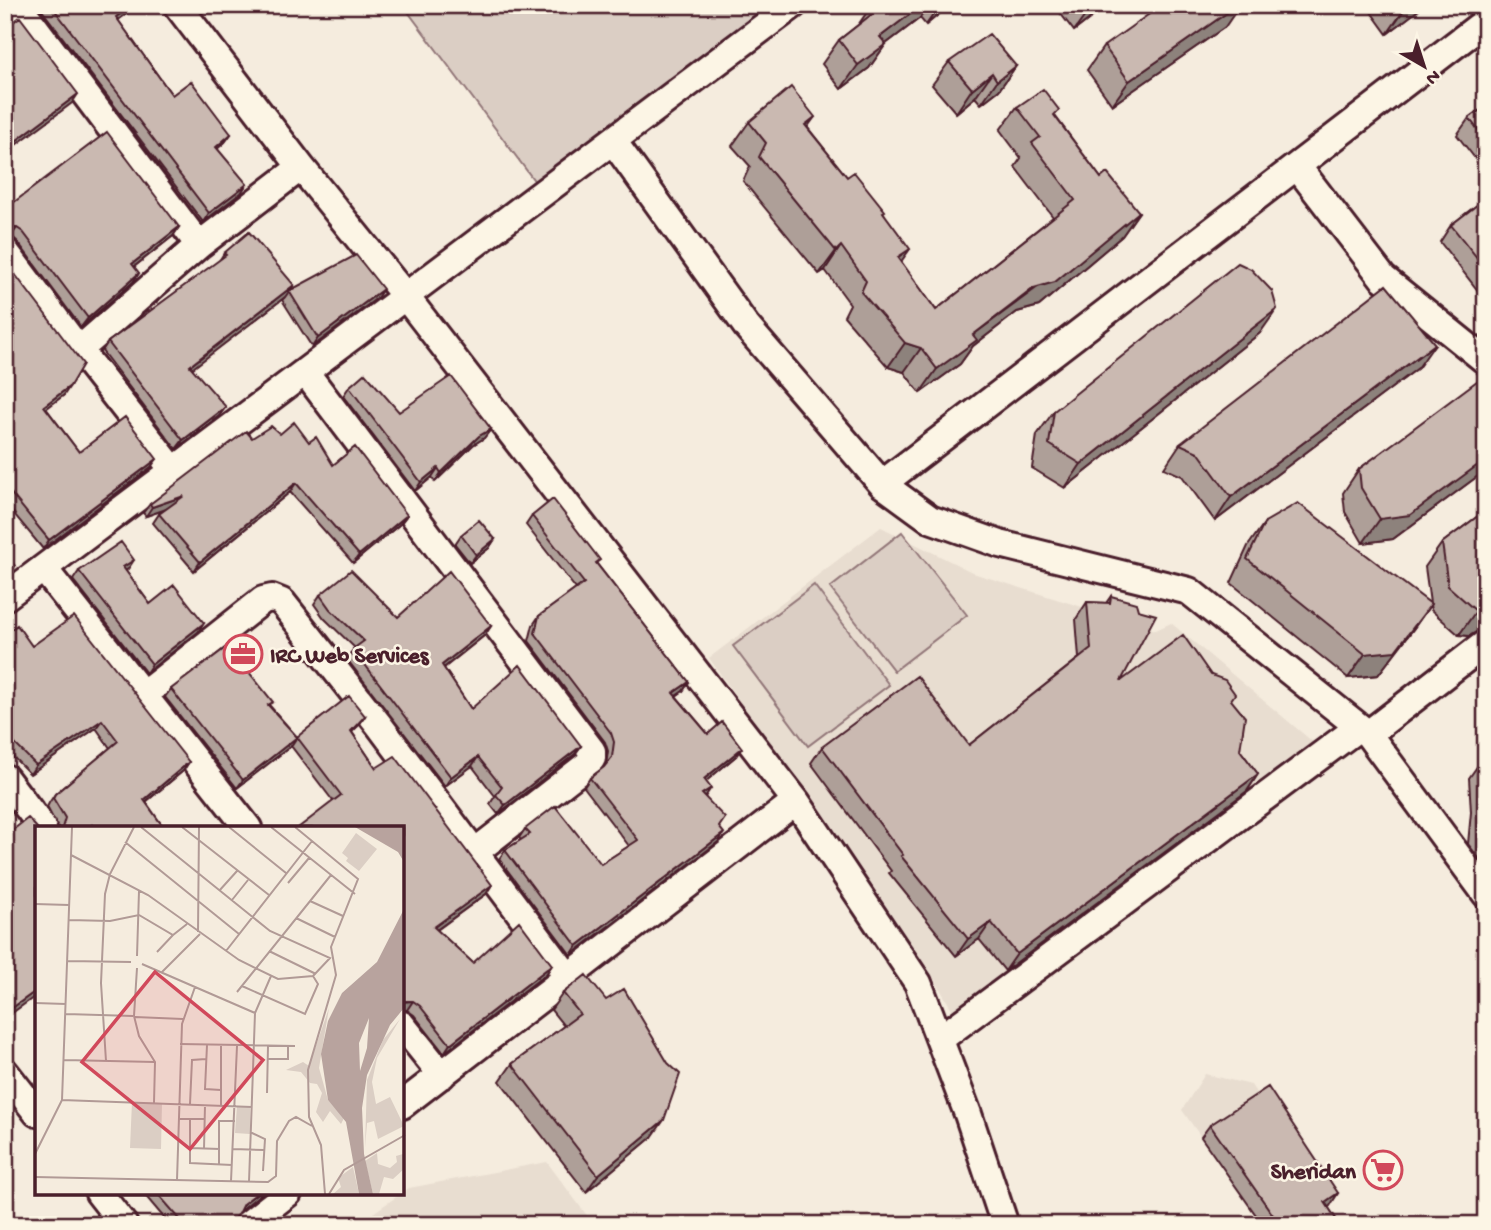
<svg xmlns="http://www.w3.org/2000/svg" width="1491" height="1230" viewBox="0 0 1491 1230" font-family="'Gochi Hand',sans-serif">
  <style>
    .built { fill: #e8ddd0 }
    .green { fill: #dbcec4; stroke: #927678; stroke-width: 2 }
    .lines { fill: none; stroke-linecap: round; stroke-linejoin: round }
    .minor-casing { stroke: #4a1f2b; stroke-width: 32 }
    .minor { stroke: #fcf5e5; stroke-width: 26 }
    .wall { fill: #ae9f98; stroke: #4a1f2b; stroke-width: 2 }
    .shaded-wall { fill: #8d827c; stroke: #4a1f2b; stroke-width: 2 }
    .building { fill: #cab9b1; stroke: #4a1f2b; stroke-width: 2 }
    .labels { text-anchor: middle; stroke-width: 5; stroke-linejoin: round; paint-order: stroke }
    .poi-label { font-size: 23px; font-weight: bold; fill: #4a1f2b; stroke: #fcf5e5; text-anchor: start }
    .inset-road { fill: none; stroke: #b19a96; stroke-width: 2 }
    .view { fill: #d1495b; fill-opacity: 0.15; stroke: #d1495b; stroke-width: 3.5 }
    .inset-edge { fill: none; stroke: #4a1f2b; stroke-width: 3.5 }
  </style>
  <rect width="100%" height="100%" fill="#f5ecde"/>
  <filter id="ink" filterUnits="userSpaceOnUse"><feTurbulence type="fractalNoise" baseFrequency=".0143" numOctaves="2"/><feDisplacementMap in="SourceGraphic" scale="14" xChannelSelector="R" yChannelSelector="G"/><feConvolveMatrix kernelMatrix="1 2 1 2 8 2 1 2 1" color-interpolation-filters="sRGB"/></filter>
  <g filter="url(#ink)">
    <path class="built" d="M881 527 976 574 1156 630 1171 623 1332 758 964 1030 929 970 709 658Z
      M1205 1074 1251 1085 1342 1225H1263L1182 1110Z
      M547 1162 594 1225H356L409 1188Z"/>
    <path class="green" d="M403 5H792L542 191Z
      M902 532 967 615 894 671 830 588Z
      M814 585 889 685 808 746 733 646Z"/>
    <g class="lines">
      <defs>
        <path id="minor" d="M18 5 199 245
          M177 5 301 167 406 297 796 801 918 983 968 1114 1005 1225
          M613 141 747 327 882 484 930 519 1000 544 1189 591 1368 734 1486 894
          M1297 166 1383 278 1486 361
          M5 251 79 350 174 471
          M79 350 199 245 301 167
          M306 373 592 751V758L588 764 475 852
          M882 484 1486 21
          M44 569 248 828
          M5 597 793 5
          M143 695 263 600 272 598 282 602 379 725 568 977
          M1368 734 1486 643
          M5 778 43 828
          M402 1025 442 1075
          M940 1039 1359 727
          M5 1072 37 1113
          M402 1105 796 801
          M99 1193 124 1225
          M247 1225 288 1193"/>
      </defs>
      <use href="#minor" class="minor-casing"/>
      <use href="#minor" class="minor"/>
    </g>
    <path class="wall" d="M38 5H134L129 12 118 20 172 95 231 134 225 142 217 149 241 193 203 222Z
      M872 5H950L926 25 920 18 886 44 869 68 841 89 822 64 839 40 858 25Z
      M1054 5H1104L1101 10 1074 31Z
      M1366 5H1425L1387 34Z
      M1225 27 1112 105 1087 70 1104 46Z
      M949 62 1016 66 999 90 981 104 975 97 956 113 932 85Z
      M1486 106V168L1484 170 1457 135 1469 118Z
      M1017 107 1055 116 1101 178 1139 212 1122 236 1039 306 1017 312 973 346 960 364 920 393 904 372 888 367 844 316 850 304 825 270 819 274 743 181 750 166 732 146 749 122 808 128 847 177 884 213 901 262 936 310 1053 217 1015 167 1021 158 1000 130Z
      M1486 198V301L1440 242 1451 225Z
      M5 209 179 227 173 236 134 267 139 273 133 282 81 327 17 241 11 236H5Z
      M224 253 294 285 291 290 377 298 312 347 282 300 285 297 192 368 219 416 176 449 102 351 108 342 219 261Z
      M5 261 64 395 46 408 79 452 151 467 43 549 5 503Z
      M1260 333 1065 488 1032 468 1037 435 1054 411Z
      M1418 368 1215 521 1182 476 1164 468 1180 444Z
      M1486 377V470L1393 539 1363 543 1345 512 1343 493 1359 469Z
      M349 387 399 412 491 429 484 438 473 445 435 482 432 477 415 491 343 396Z
      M280 434 309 442 333 465 407 515 400 524 353 563 290 492 194 571 153 523 159 514 166 509 146 516 143 513 150 504 252 438Z
      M1486 510V628H1483L1469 636 1459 635 1431 610 1430 605 1414 628 1378 675 1348 678 1231 583 1248 546 1265 522 1430 603 1425 567 1442 543Z
      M532 516 597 564 689 682 683 691 676 696 708 734 736 756 706 781 705 797 719 827 718 842 571 955 499 859 505 850 521 840 519 838 525 829 601 864 629 846 584 787 590 778 606 766 608 751 605 742 529 641 533 625 539 616 576 589 526 525Z
      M461 535 495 539 489 548 470 563 455 544Z
      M128 569 125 570 150 604 204 623 198 632 146 673 73 580 79 571Z
      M320 595 398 617 491 626 485 635 444 668 471 709 581 746 575 754 498 814 490 804 495 796 472 766 445 786 346 658 355 648 324 618 314 604Z
      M1111 596 1121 681 1211 675 1231 700 1240 750 1258 774 1247 791 1005 971 979 939 956 956 889 873 891 871 811 763 822 747 969 745 1079 658 1076 619 1087 602 1106 603Z
      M5 634 32 646 189 762 183 771 146 802 164 828H58L47 807 49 803 55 794 110 748 96 728 30 774 7 751 5 753Z
      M171 689 270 706 297 737 365 716 359 725 352 732 376 768 486 894 437 930 473 963 552 965 546 974 444 1053 414 1015 407 1010 402 828 333 801 291 746 237 788 165 697Z
      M1486 754V867L1468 844 1471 812 1469 778Z
      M563 993 606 1000 652 1137 586 1192 500 1081 512 1064 564 1026 551 1010Z
      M1210 1125 1338 1193 1328 1207 1340 1225H1263L1201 1137Z
      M143 1193H262L239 1211 230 1225H170Z"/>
    <path class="shaded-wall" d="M132 5H134L129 12 110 26 116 17Z
      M922 5H929L920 18 883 46 886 44 869 68 841 89 858 65 880 37Z
      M940 5H950L926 25Z
      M1093 5H1104L1101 10 1074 31Z
      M1238 5H1240L1225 27 1112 105 1129 81Z
      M1410 5H1425L1387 34 1404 10Z
      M1016 66 999 90 981 104 997 81Z
      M992 73 975 97 956 113 972 89Z
      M78 94 72 103 5 153V149Z
      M815 117 798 140 805 125Z
      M231 134 225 142 209 156 216 147Z
      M247 184 241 193 203 222 209 213Z
      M1139 212 1122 236 1039 306 1017 312 973 346 960 364 920 393 937 369 973 335Z
      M9 227 17 228 11 236H5V228Z
      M179 227 173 236 126 273 132 264Z
      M841 246 825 270 819 274 836 251Z
      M910 249 893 273 898 257Z
      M139 273 133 282 81 327 88 318Z
      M294 285 285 297 184 375 190 366Z
      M383 289 377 298 312 347 318 338Z
      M1277 309 1260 333 1065 488 1081 464Z
      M905 343 921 348 904 372 888 367Z
      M1435 344 1418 368 1215 521 1231 497Z
      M70 386 64 395 38 415 44 406Z
      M226 407 219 416 176 449 183 440Z
      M491 429 484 438 473 445 435 482 441 473 479 436Z
      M157 459 151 467 43 549 49 540Z
      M1486 459V470L1393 539 1363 543 1380 519Z
      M438 468 432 477 415 491 421 482Z
      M296 483 290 492 194 571 200 562Z
      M184 496 178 505 146 516 152 507Z
      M407 515 400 524 353 563 359 555Z
      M495 539 489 548 470 563 476 555Z
      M134 560 128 569 117 576 123 567Z
      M15 566 9 575 5 578V574Z
      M1431 604 1414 628 1378 675 1348 678 1365 654Z
      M1476 611 1486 612V628H1483L1469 636 1459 635Z
      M204 623 198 632 146 673 152 664Z
      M491 626 485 635 436 674 442 665Z
      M689 682 683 691 667 702 673 693Z
      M365 716 359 725 344 739 351 731Z
      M102 720 96 728 30 774 36 765Z
      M297 737 291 746 237 788 243 780Z
      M581 746 575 754 498 814 505 805Z
      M742 748 736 756 698 788 704 779Z
      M478 757 472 766 445 786 451 777Z
      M189 762 183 771 138 808 144 800Z
      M1258 774 1247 791 1005 971 1017 954Z
      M711 788 705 797 695 803 702 794Z
      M724 833 718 842 571 955 577 946Z
      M492 885 486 894 428 936 434 927Z
      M991 922 979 939 956 956 968 939Z
      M552 965 546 974 444 1053 450 1044Z
      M37 990V995L5 1018V1013Z
      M413 1001 407 1010H402L403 1002Z
      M664 1120 652 1137 586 1192 598 1175Z
      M257 1193H262L237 1213 243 1204Z
      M1338 1193 1330 1206 1316 1214 1325 1202Z"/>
    <path class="building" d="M51 5H132L116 17 172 95 191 81 231 134 216 147 247 184 209 213Z
      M873 5H922L880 37 886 44 858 65 839 40 877 10Z
      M1162 5H1238L1129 81 1104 46Z
      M1401 5H1410L1404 10Z
      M20 17 78 94 5 149V28Z
      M989 34 1016 66 997 81 992 73 972 89 949 62Z
      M791 87 815 117 805 125 847 177 854 172 885 211 883 212 910 249 898 257 936 310 1075 200 1032 143 1040 137 1017 107 1043 89 1059 110 1054 115 1101 178 1107 173 1139 212 1055 282 1034 288 973 335 977 340 937 369 921 348 905 343 861 292 866 281 841 246 836 251 759 157 766 143 749 122Z
      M1486 106V140L1469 118Z
      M107 132 179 227 132 264 139 273 88 318 23 232 17 228 9 227 5 228V209Z
      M1486 198V269L1451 225Z
      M249 232 294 285 190 366 226 407 183 440 108 342 226 255 224 253Z
      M356 255 383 289 318 338 289 291Z
      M5 261 83 364 70 386 44 406 79 452 125 417 157 459 49 540 5 486Z
      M1238 263 1251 269 1272 291 1277 309 1081 464 1049 444 1054 411Z
      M1386 285 1435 344 1231 497 1198 452 1180 444Z
      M365 373 399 412 451 376 491 429 479 436 441 473 438 468 421 482 349 387Z
      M1485 375 1486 377V459L1410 515 1380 519 1361 488 1359 469Z
      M294 422 309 442 316 437 333 465 355 447 407 515 359 555 296 483 200 562 159 514 184 496 152 507 150 504 246 431 252 438 271 426 280 434Z
      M553 499 600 560 596 563 689 682 673 693 708 734 722 722 742 748 704 779 711 788 702 794 725 818 719 827 724 833 577 946 505 850 530 834 525 829 555 806 601 864 638 840 590 778 604 767 612 757 614 742 611 733 535 633 539 616 584 583 532 516Z
      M1298 503 1431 604 1395 651 1365 654 1247 559 1265 522Z
      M1486 510V612L1476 611 1448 586 1442 543Z
      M479 520 495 539 476 555 461 535Z
      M121 542 134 560 123 567 150 604 174 585 204 623 152 664 79 571Z
      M5 553 15 566 5 574Z
      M351 570 398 617 449 571 491 626 442 665 471 709 520 665 581 746 505 805 496 795 502 787 478 757 451 777 353 649 364 641 330 609 320 595Z
      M1111 596 1136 603 1138 610 1156 615 1121 681 1183 635 1211 675 1225 680 1235 694 1231 700 1245 717 1240 750 1258 774 1017 954 991 922 968 939 901 856 903 855 822 747 917 676 969 745 1091 649 1087 602 1110 603Z
      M74 616 189 762 144 800 164 828H94L92 825 90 828H62L65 818 53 798 55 794 118 741 102 720 36 765 13 742 5 749V634L17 625 32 646Z
      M228 646 273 702 268 705 297 737 243 780 171 689Z
      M349 696 365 716 351 731 376 768 395 756 492 885 434 927 473 963 519 921 552 965 450 1044 420 1006 413 1001H402V828H298L341 795 297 737Z
      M28 818 37 828V990L5 1013V836Z
      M586 975 606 1000 624 989 668 1063 680 1074 664 1120 598 1175 512 1064 580 1014 563 993Z
      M1268 1087 1338 1193 1325 1202 1340 1225H1280L1210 1125Z
      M157 1193H257L243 1204 238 1214 228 1225H185Z
      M1154 1222 1155 1225H1143Z"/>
  </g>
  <defs>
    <symbol id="office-ring" viewBox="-11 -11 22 22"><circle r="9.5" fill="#fcf5e5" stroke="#d1495b" stroke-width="1.5"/><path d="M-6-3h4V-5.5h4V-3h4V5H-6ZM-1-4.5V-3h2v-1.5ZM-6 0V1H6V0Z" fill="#d1495b"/></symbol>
    <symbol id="supermarket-ring" viewBox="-11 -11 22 22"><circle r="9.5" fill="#fcf5e5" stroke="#d1495b" stroke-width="1.5"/><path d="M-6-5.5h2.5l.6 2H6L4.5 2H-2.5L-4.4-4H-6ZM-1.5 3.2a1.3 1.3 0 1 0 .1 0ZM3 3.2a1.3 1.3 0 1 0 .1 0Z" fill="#d1495b"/></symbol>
  </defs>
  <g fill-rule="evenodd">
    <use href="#office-ring" x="221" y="632" width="44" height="44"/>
    <use href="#supermarket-ring" x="1361" y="1148" width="44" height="44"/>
  </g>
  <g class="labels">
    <g class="poi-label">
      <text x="270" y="662">IRC Web Services</text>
      <text x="1356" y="1178" text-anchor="end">Sheridan</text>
    </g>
  </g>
  <g transform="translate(35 826)">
    <rect width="369" height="369" fill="#f5ecde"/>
    <path d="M321 7 342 23 324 45 311 35 313 32 307 27ZM294 182 284 242 293 274 309 292 306 298 295 285 288 296 281 286 287 267 282 258 275 257 266 246 251 244 268 236 274 240ZM365 193 342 232 337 256 341 278 355 271 369 300 343 313 339 295 332 297 330 322 332 254 348 214ZM97 276 127 277 126 323 95 322ZM202 280 215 281V308L200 307ZM342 327 343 338 355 342 362 336 361 330 368 328 369 343 358 353 349 351 344 368H338L330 335ZM318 341 324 368H298L306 361 303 352Z" fill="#dbcec4"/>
    <path d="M320 1H369V36L363 26ZM369 83V182L355 199 332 249 327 282 329 328 338 368H324L311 296 293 274 286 228 293 195 307 167 342 136ZM334 192 332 222 325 245 324 217Z" fill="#b8a39e" fill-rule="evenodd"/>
    <path class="inset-road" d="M147 1 234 69M194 1 251 47M236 1 320 68M260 1 323 53 296 121 301 149 273 244 274 291 286 319 290 368M90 16 204 108M36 29 113 69 204 134 243 153 278 150 295 132 235 105 106 1M253 57 274 32M184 65 202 45M197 74 213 54M275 75 308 90M0 78 34 79M261 92 300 111M34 94 75 95 104 89 138 109 152 98M163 106 164 1M191 125 277 15M234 125 281 148M122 126 138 109M102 130 104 65M33 135 96 136M107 138 220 187M102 142 99 190 104 210 120 236 119 277M127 146 165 108M207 160 270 188 283 158 278 150M202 166 296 49M0 177 31 178M31 188 98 190M100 191 148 193M145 218 260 220M172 219 170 263 186 264M233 233H253V220M29 234 120 236M71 235 66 157 70 68 75 48 99 1M232 267 233 220M27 274 217 281M155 278 157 234 171 233M186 279V219M144 293H170M155 294V337L197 339M215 306 230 313 228 345M155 322 185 323M169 323 170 279M198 323 229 324M0 328 27 274 37 1M184 338V295H200M0 351 233 356 241 350 242 315 254 295 261 291 277 300M142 354 147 198 160 161M196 355 202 220M214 356 220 187 236 150M294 368 309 344 370 309"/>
    <path class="view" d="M120 146 228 234 155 323 47 236Z"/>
    <rect width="369" height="369" class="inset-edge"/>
  </g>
  <rect width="1491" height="1230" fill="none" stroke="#fcf5e5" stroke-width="28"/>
  <rect x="14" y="14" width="1463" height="1202" fill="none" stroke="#4a1f2b" stroke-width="2.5" filter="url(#ink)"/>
  <g transform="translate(1424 66) rotate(141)" stroke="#fcf5e5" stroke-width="5" paint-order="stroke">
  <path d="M0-5L12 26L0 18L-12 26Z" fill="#4a1f2b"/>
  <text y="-10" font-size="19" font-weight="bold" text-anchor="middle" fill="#4a1f2b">N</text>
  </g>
</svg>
